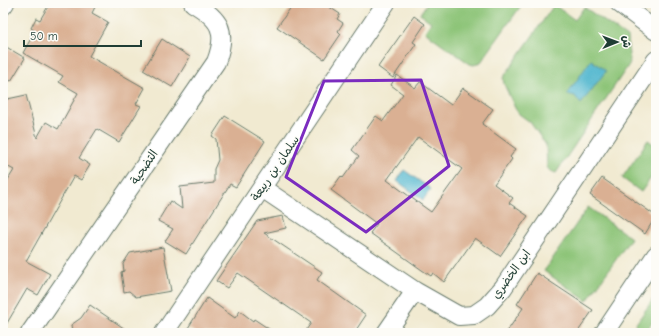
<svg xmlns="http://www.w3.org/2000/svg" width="659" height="336" viewBox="0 0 659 336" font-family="'Comic Neue','Playpen Sans Arabic',sans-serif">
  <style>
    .green { fill: #8dc478; stroke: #568056 }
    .water { fill: #50b6ce; stroke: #387a81 }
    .building { fill: #dab093; fill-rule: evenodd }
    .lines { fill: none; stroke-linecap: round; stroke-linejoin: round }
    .minor-casing { stroke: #687a6b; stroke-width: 20 }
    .minor { stroke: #fff; stroke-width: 18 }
    .marked { fill: none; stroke: #7b2cbf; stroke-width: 3; stroke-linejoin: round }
    .labels { text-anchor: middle; stroke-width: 3; stroke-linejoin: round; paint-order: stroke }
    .street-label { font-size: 12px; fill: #1f3d34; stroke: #fdfcf7 }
  </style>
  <rect width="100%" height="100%" fill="#fdfcf7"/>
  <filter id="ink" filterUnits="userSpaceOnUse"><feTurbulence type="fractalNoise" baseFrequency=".025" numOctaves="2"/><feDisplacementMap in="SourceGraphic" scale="8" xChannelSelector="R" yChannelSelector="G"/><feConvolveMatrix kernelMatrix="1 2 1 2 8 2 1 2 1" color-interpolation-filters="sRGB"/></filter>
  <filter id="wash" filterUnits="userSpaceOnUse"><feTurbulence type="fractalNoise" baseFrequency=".012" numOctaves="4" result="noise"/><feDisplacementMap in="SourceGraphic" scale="16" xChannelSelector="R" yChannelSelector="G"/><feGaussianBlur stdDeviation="0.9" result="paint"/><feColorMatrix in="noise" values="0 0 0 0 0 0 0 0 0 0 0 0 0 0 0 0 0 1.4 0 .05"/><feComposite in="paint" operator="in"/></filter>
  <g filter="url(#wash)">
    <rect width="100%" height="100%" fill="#f1ead1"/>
    <path class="green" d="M427 3H523L481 62 474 65 470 64 425 32 431 22 420 14Z
      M554 5 575 20 584 7 627 37 630 63 556 173 550 171 547 167 546 145 530 122 519 114 515 108 504 84 503 78Z
      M648 140 656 146V171L641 192 622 178Z
      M588 207 631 238 587 301 544 271Z
      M656 295C656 311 656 322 644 333L635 332 633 328Z"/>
    <path class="water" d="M591 60 606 71 581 104 575 96 567 94Z
      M404 170 431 189 423 200 397 181Z"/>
    <g id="blocks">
      <path class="building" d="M50 3H97L92 13 108 22 89 56 145 88 136 104 141 106 119 142 97 129 79 158 90 165 81 180 74 176 26 261 50 274 38 295 27 289 3 330V188L14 170 3 164V100L26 95 37 138 46 122 58 129 78 93 59 82 63 76 23 53 35 31 31 28 36 18 40 20Z
        M294 3H323L340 14 337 19 343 23 338 31 341 34 324 59 277 27Z
        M414 16 425 24 413 42 416 44 393 78 378 67Z
        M162 39 190 57 172 87 143 70Z
        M3 45 25 58 11 81 3 77Z
        M397 75 415 88 420 82 451 105 463 88 493 109 482 124 516 149 510 157 512 159 494 184 513 198 509 203 528 216 500 256 475 238 444 282 433 273 431 276 422 270 370 233 377 224 331 190 341 176 343 178 359 156 352 150 376 116 383 121 403 94 391 85ZM418 137 462 169 431 212 387 180Z
        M225 116 265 141 236 187 230 184 186 254 165 241 173 229 158 221 170 201 182 209 180 187 214 183V169L218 160 216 139 212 136Z
        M602 178 656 216 645 234 590 195Z
        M283 216 286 228 264 233 322 272 317 280 366 315 354 333H304L311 323 238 273 227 288 216 281 257 221Z
        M163 247 171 291 136 297 129 291 124 292 121 272 124 271 123 264 130 253Z
        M537 273 593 310 577 333H506L523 308 517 304Z
        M207 298 235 318 240 311 253 321 254 319 275 333H196L188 328Z
        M90 305 131 333H72L71 325 81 318Z"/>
    </g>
  </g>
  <g filter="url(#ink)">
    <use href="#blocks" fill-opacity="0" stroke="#687a6b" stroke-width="1"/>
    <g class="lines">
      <defs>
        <path id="minor" d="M619 3 656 31
          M3 6 5 3
          M262 188 415 291 459 316 474 315 487 306 503 288 656 60
          M30 333 216 62C228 31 220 19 193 3
          M164 333 386 3
          M386 333 415 291
          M604 333 656 255"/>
      </defs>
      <use href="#minor" class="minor-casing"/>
      <use href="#minor" class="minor"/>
    </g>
  </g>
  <path class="marked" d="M421 80 449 166 366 232 286 177 324 81Z"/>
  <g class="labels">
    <g class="street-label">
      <text transform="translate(144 167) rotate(-56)" y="4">التضحية</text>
      <text transform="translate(275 168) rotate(-56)" y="4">سلمان بن ربيعة</text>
      <text transform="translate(511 274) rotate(-54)" y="4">ابن الخضري</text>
    </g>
  </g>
  <rect width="659" height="336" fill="none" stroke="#fdfcf7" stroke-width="16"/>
  <g transform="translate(617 42) rotate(89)" stroke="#fdfcf7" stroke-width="3" paint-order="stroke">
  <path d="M0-3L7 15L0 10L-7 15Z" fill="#1f3d34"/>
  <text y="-6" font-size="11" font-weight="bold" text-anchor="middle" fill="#1f3d34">ش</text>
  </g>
  <path d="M24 40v6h117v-6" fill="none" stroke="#1f3d34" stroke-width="2"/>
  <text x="30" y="40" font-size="12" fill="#1f3d34" stroke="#fdfcf7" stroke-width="3" paint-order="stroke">50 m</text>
</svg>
